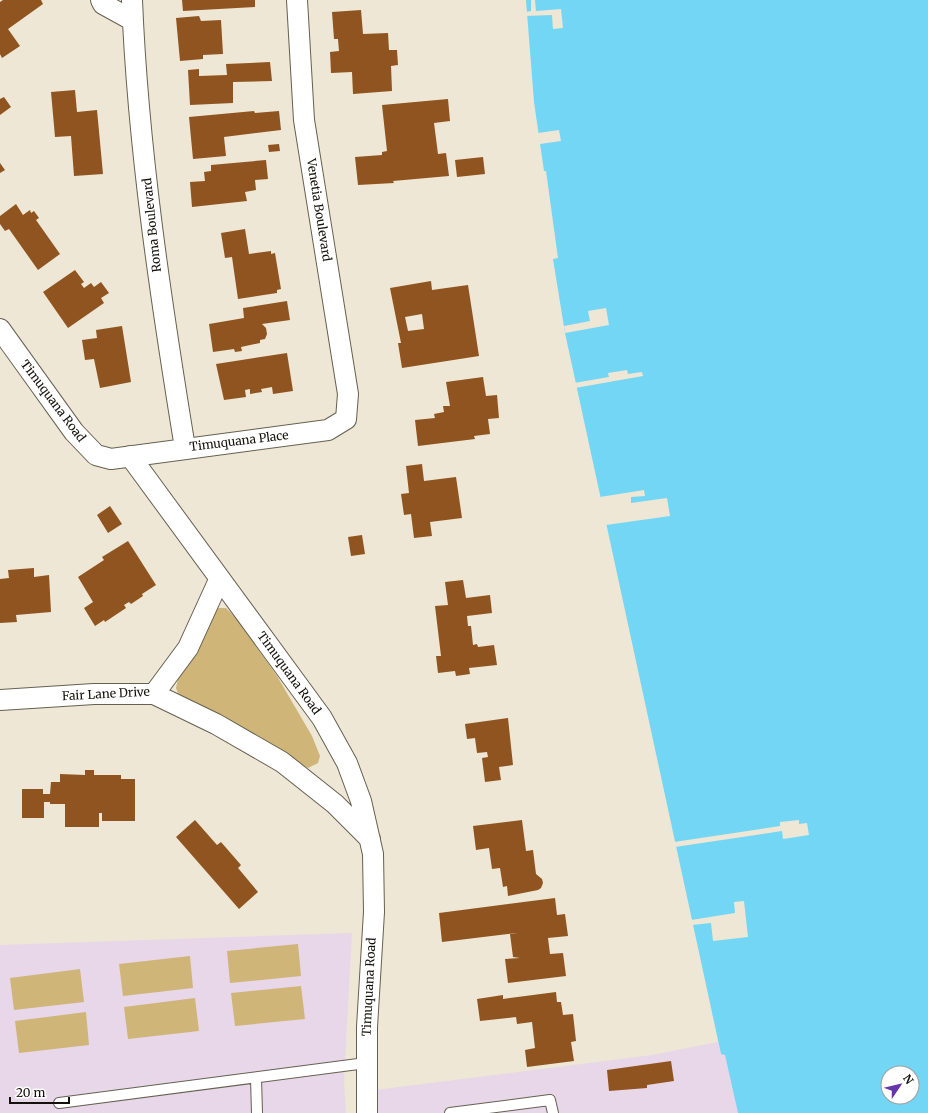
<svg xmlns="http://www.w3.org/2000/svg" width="928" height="1113" viewBox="0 0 928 1113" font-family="Merriweather,serif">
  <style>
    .commercial { fill: #e8d7e9 }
    .green { fill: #cfb578 }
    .water { fill: #73d6f5; fill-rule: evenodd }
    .pier { fill: #eee7d5 }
    .building { fill: #8f541f; fill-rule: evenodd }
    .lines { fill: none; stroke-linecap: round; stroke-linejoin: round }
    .service-casing { stroke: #666051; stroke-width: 12 }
    .minor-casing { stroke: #666051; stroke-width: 22 }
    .service { stroke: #fff; stroke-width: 10 }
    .minor { stroke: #fff; stroke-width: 20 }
    .labels { text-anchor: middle; stroke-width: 3; stroke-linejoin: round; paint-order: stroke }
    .street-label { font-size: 12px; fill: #14110b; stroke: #fff }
  </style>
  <rect width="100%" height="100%" fill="#eee7d5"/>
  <path class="commercial" d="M352 933 344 1081 346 1113H0V945Z
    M718 1042 721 1054H725L738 1113H377L375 1090 652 1055Z"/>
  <path class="green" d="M217 608H226L238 620 277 676 312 736 320 756 318 763 308 768 232 724 179 696 176 688 178 679 209 618Z
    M298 944 301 976 230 983 227 951Z
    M190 956 193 988 123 996 119 964Z
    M80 969 84 1002 14 1010 10 978Z
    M301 986 305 1019 235 1026 231 993Z
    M195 998 199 1031 128 1039 124 1007Z
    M86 1012 89 1045 19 1053 15 1021Z"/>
  <path class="water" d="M526 0H928V1113H738L725 1055 721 1054 565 333 553 259 558 258 546 171H544L534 102ZM888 1073H912V1097H888Z"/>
  <path class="pier" d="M531 0H535L536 11 561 9 563 28 553 29 552 15 526 16V12L531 11Z
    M559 130 561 141 540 144 538 133Z
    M606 308 609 325 565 333 564 326 590 321 588 311Z
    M627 370 628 374 642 372 643 376 575 388 574 383 609 377 608 373Z
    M644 490 645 496 631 497V503L667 498 670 516 606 525 600 497Z
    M799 820V824L807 823 809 835 783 839 782 831 675 847 674 842 780 826V822Z
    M744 901 748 937 713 941 711 923 692 925 691 920 735 913 734 902Z"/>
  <path class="building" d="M3 0H41L43 4 8 29 20 46 2 58 0 54V2Z
    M182 0H255V7L183 11Z
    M361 10 363 34 388 33 389 50H397L398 65 391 66 392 91 353 94 352 72 331 73 330 52 339 51 338 39H334L332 12Z
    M199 16 201 21 221 20 223 54 203 55V59L180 61 176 18Z
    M270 62 272 81 233 82V103L190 105 188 70 199 69V76L227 75 226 64Z
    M75 90 77 112 97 110 103 174 74 176 71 136 55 137 51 92Z
    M4 97 11 107 0 115V99Z
    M448 99 450 121 434 123 438 154 446 153 449 176 393 181 394 183 358 185 355 157 382 155V152L387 151 382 105Z
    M254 111 255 113 279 111 281 130 224 137 226 156 193 159 189 117Z
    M279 144 280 151 269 152 268 145Z
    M483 157 485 174 457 177 455 160Z
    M266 160 268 179 255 180 256 190 245 192 247 201 192 207 190 182 205 181 204 172 211 171V165Z
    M0 163 5 170 0 173Z
    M16 204 23 215 30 210 31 213 34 211 39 218 36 220 60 254 38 270 9 229 5 231 0 224V216Z
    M245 229 249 254 271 251V254L275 253 281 289 277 290V293L238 299 232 257 225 258 221 233Z
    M75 270 84 282 81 284 84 288 91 283 94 287 101 282 109 293 101 298 104 303 68 328 43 292Z
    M431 281 432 290 468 285 479 356 402 368 398 343H401L390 288ZM422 314 424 329 408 331 405 317Z
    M287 301 290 320 262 324 266 328 267 334 265 339 260 340V343L241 347 242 351 235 352 234 349 213 352 209 324 244 318 243 308Z
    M122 326 131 382 100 388 94 359 85 360 82 340 97 338 96 330Z
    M287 353 293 391 273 394 272 387 261 389 262 392 250 394V389L245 390 246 397 224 400 216 364Z
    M483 377 486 396 497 395 499 418 488 419 490 434 474 436 475 439 418 446 415 420 435 418 434 414 444 412 443 406H450L446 382Z
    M422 464 424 481 456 477 462 518 430 522 432 536 414 538 411 514 404 515 401 494 409 493 406 466Z
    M110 506 122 524 108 533 97 515Z
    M362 535 365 554 351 556 348 537Z
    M128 541 156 585 142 594 143 596 131 604 129 602 124 605 126 608 105 622 104 620 95 626 84 608 93 602 78 577 104 560 102 557Z
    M34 568V577L49 575 51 612 16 615 17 622 0 623V579L9 578 8 570Z
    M463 580 466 598 490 595 492 613 467 616 468 626H471L473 645 477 644 478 647 494 645 497 665 469 668 470 674 456 676 455 671 438 673 436 656H441L435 606 448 605 445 582Z
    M508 718 513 765 499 767 501 780 485 782 482 758 488 757 487 752 477 753 475 738 467 739 465 724Z
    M85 770H94V775H121V779H135V821H102V813H99V827H65V804H50V802H44V818H22V789H43V794H50L51 782H60V774L85 775Z
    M195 820 217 845 221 842 241 865 238 868 258 892 239 909 176 837Z
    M522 820 526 851 533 850 536 874 542 879 543 883 541 888 538 890 508 896 507 886 503 887 500 868 492 869 489 848 476 850 473 826Z
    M555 898 557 915 565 914 568 936 548 938 550 954 563 953 566 976 508 983 505 959 520 958 513 957 510 934 517 933 442 942 439 913Z
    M556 992 557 1002H561L563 1015 573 1014 576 1041 571 1042 574 1061 527 1067 525 1050 535 1048 532 1022 517 1024 516 1017 480 1021 477 999 503 995V999Z
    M671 1061 674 1081 647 1085V1088L609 1091 607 1070Z"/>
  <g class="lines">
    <defs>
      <path id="service" d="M256 1078 257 1113
        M59 1103 366 1063
        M450 1113 550 1100 553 1113"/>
      <path id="minor" d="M101 0 103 4 132 20
        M132 0C138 149 161 301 185 448
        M0 329 74 432 96 455 111 459 328 430 346 419 348 394 304 120 297 0
        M130 456 322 718 347 763 361 801 373 854 374 912 367 1027V1113
        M154 694 216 724 282 762 335 804 370 839
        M0 700 94 694H154L188 648 219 580"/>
    </defs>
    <use href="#service" class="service-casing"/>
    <use href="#minor" class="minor-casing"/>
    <use href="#service" class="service"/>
    <use href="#minor" class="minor"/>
  </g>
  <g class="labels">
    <g class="street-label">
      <text transform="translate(319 210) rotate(81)" y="4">Venetia Boulevard</text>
      <text transform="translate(152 225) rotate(-96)" y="4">Roma Boulevard</text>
      <text transform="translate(53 401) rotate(53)" y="4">Timuquana Road</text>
      <text transform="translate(239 441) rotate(-7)" y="4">Timuquana Place</text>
      <text transform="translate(289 673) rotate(54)" y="4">Timuquana Road</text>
      <text transform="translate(106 694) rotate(-3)" y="4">Fair Lane Drive</text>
      <text transform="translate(369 987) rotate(-87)" y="4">Timuquana Road</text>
    </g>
  </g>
  <g transform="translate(900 1085) rotate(55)"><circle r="19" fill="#ffffff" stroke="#a1a09d"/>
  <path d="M0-3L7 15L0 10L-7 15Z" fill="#6634ab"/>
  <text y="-6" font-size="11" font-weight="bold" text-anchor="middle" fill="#14110b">N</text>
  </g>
  <path d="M10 1097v6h59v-6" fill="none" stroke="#14110b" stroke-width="2"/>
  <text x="16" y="1097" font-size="12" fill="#14110b" stroke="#ffffff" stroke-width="3" paint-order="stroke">20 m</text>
</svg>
